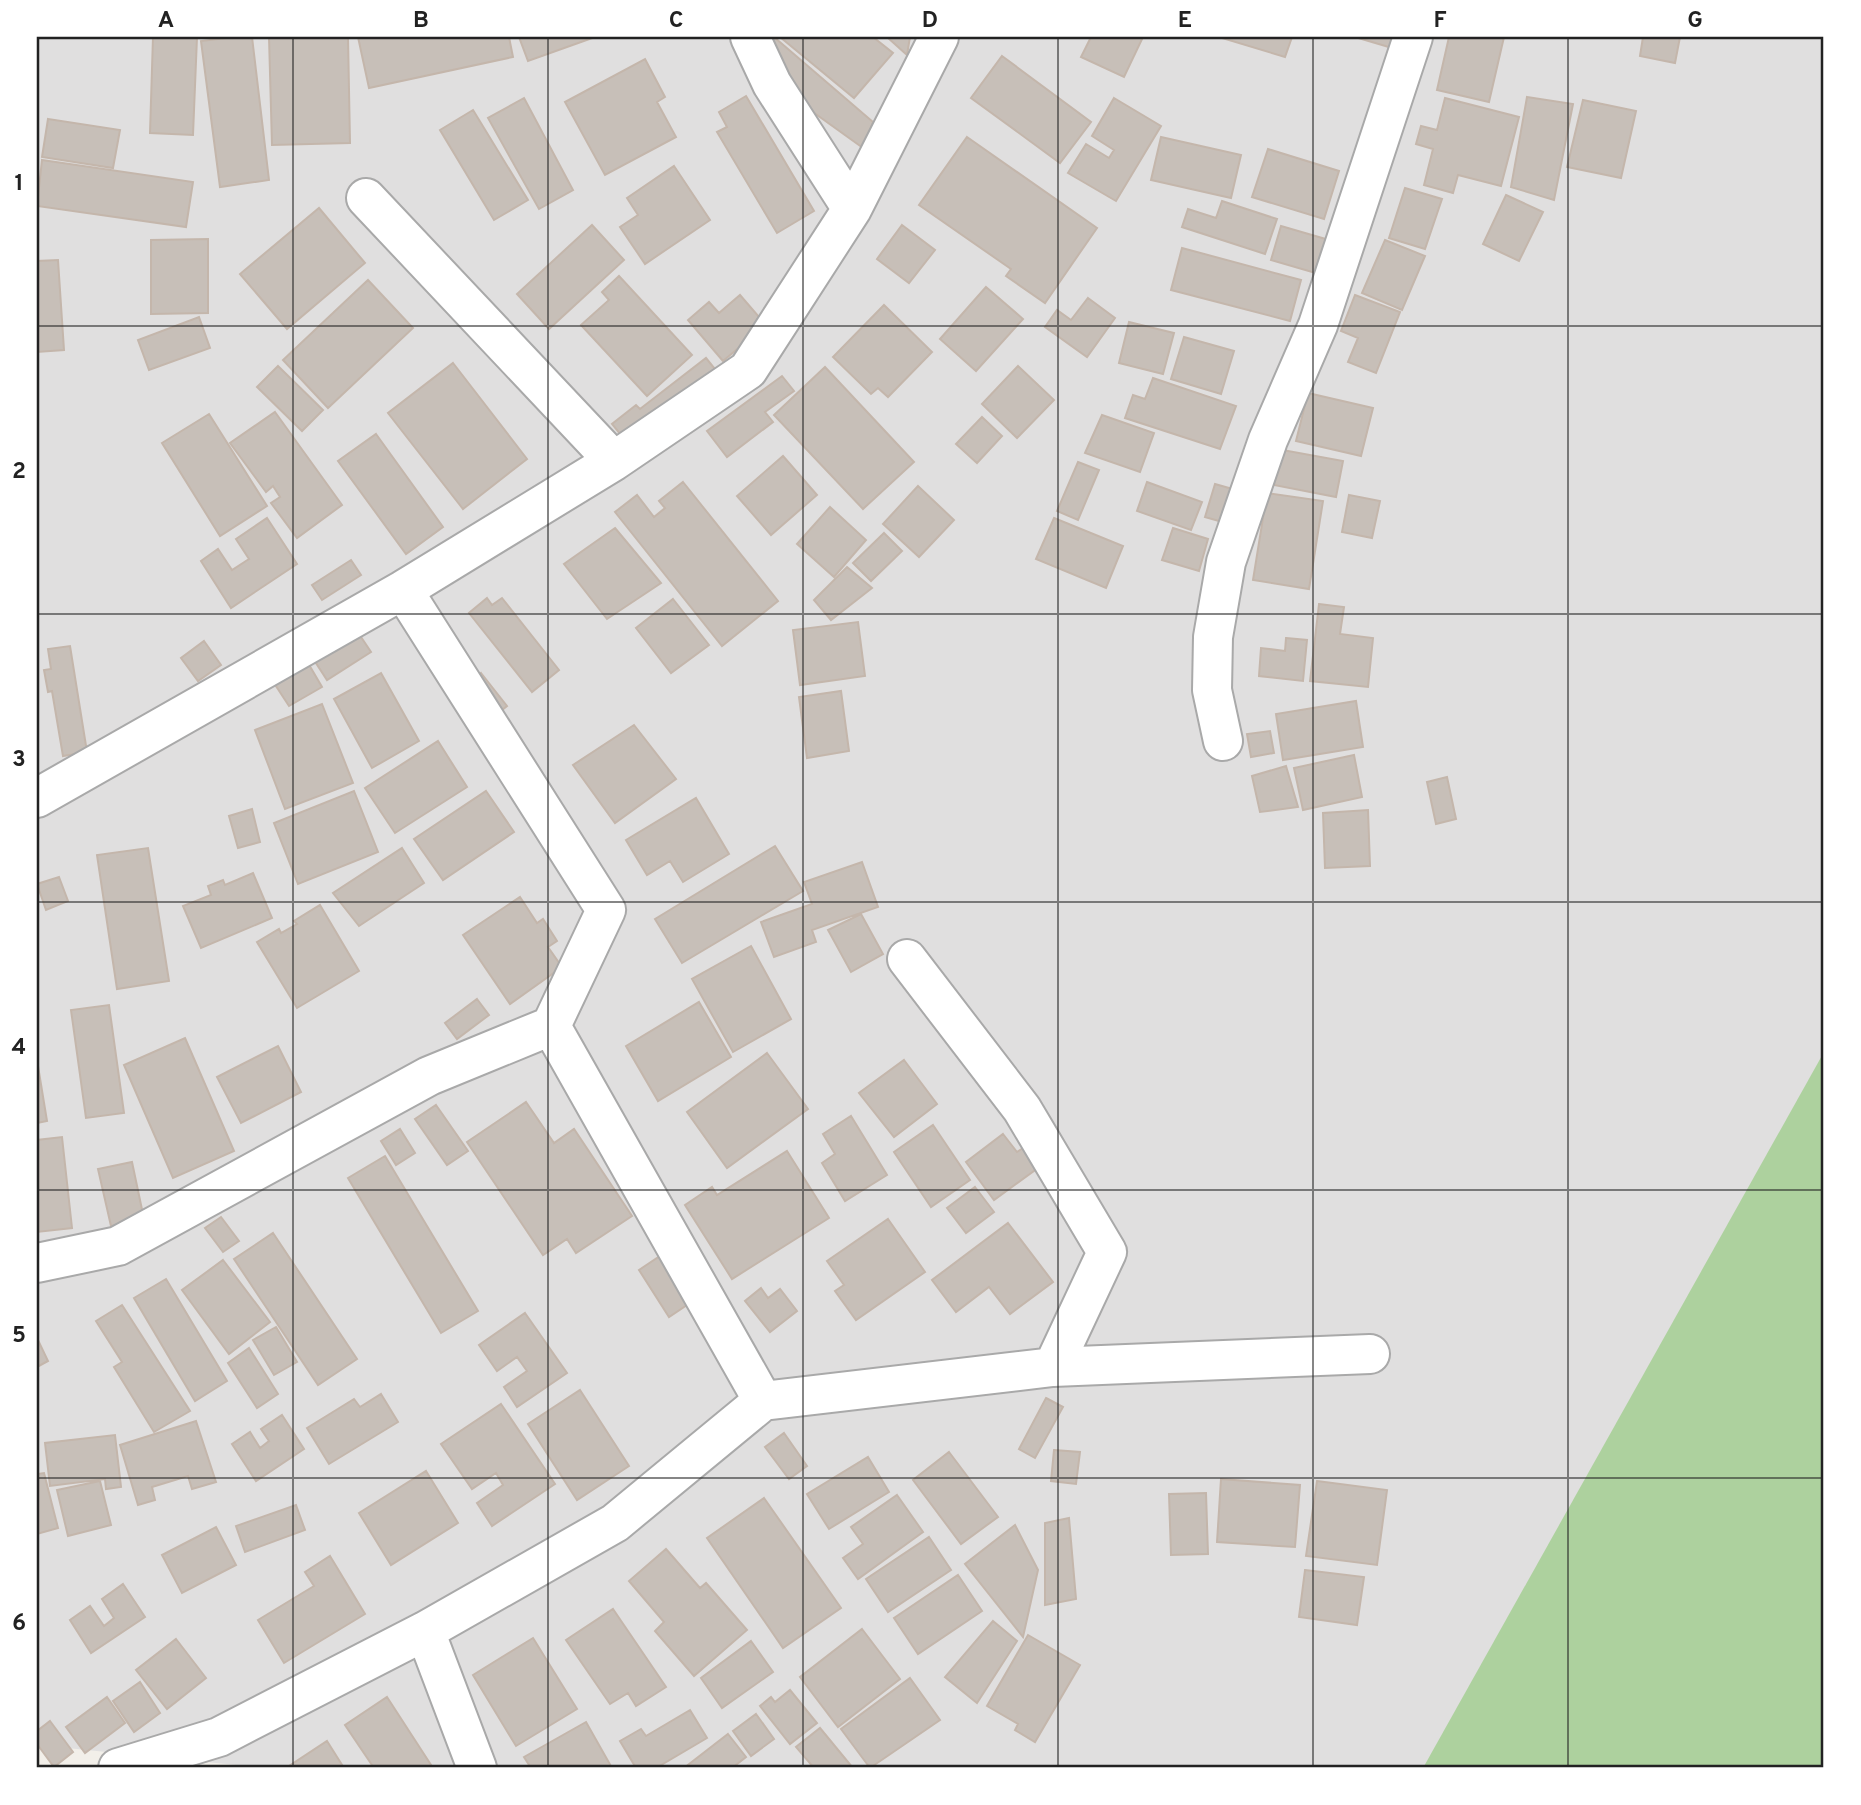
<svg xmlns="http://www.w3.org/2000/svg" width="1861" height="1805" viewBox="0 0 1861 1805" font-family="Overpass,sans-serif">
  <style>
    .residential { fill: #e0dfdf }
    .forest { fill: #add19e }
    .building { fill: #c7bfb8; stroke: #c4b6ab; stroke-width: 2 }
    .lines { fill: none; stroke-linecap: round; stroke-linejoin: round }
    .minor-casing { stroke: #a9a9a9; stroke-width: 42 }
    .minor { stroke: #fff; stroke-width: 38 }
    .grid { fill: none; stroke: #222; stroke-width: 2; stroke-opacity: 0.55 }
    .neatline { fill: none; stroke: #222; stroke-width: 2.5 }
    .grid-label { font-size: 23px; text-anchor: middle; font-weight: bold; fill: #222 }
  </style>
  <rect width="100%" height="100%" fill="#f2efe9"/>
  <path class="residential" d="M37 37H1824V1768H265L37 1745Z"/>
  <path class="forest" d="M1824 1052V1768H1423Z"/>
  <path class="building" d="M153 37H197L193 135 150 133Z
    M235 37H252L269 180 220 187 201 41Z
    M269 37H348L350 143 272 145Z
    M358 37H509L513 57 369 88Z
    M519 37H595L528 61Z
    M759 37H774L873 122 863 148 806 107Z
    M780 37H873L893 53 854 98Z
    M887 37H910L907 55Z
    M1091 37H1143L1124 77 1081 57Z
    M1219 37H1292L1285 57Z
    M1355 37H1395L1392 48Z
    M1449 37H1504L1489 102 1437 90Z
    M1643 37H1680L1675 63 1640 56Z
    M1002 56 1091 122 1060 163 971 98Z
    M645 59 665 97 657 102 676 137 605 175 565 102Z
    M746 96 814 211 777 233 717 132 727 127 719 112Z
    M1527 97 1573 104 1554 200 1511 187Z
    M524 98 573 190 539 209 488 118Z
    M1114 98 1161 126 1116 201 1068 173 1086 144 1109 158 1114 150 1092 136Z
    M1445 98 1519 117 1501 186 1458 175 1453 193 1424 185 1433 149 1416 144 1421 126 1437 130Z
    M1583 100 1636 111 1621 178 1567 167Z
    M473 110 528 200 494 220 440 130Z
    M48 119 120 130 113 168 42 157Z
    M967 137 1097 228 1045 303 1006 276 1011 269 919 205Z
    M1161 137 1241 155 1231 198 1151 180Z
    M1268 149 1339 171 1324 219 1252 197Z
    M42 160 193 182 186 227 37 206Z
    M674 166 710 220 645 264 620 227 638 215 627 198Z
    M1405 188 1442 199 1425 249 1389 238Z
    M1506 195 1543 212 1519 261 1483 244Z
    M1222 201 1277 219 1265 254 1182 227 1188 209 1216 218Z
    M319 208 365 263 287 329 240 274Z
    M592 225 624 260 549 329 517 294Z
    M902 225 935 250 909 283 877 259Z
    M1281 226 1329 240 1319 274 1271 260Z
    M208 239V313L151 314V240Z
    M1385 240 1425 256 1402 310 1362 293Z
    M1182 248 1301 280 1290 321 1171 290Z
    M58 260 64 350 37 352V261Z
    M619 276 692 355 647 396 581 325 609 300 602 292Z
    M368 280 413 328 328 408 283 360Z
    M986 287 1023 319 976 371 940 339Z
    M740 295 766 325 723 361 688 320 709 302 719 313Z
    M1355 295 1400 312 1376 373 1348 362 1358 338 1341 331Z
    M1088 298 1115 318 1087 357 1045 327 1057 310 1071 320Z
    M884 305 932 352 888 397 878 388 871 394 833 357Z
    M199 317 210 348 149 370 138 340Z
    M1129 322 1174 333 1163 374 1119 363Z
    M1184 337 1234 351 1221 394 1171 379Z
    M706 358 715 369 625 440 612 424 636 405 640 409Z
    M453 363 527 459 463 509 388 413Z
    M278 366 323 410 302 431 257 387Z
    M1018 366 1054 400 1017 438 982 404Z
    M825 367 914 462 863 509 774 415Z
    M782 376 794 391 765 412 773 422 727 457 707 431Z
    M1153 378 1236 406 1220 449 1125 418 1133 395 1145 399Z
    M1308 393 1373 408 1361 456 1296 441Z
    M275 412 342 505 297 538 271 503 280 497 273 486 266 492 230 443Z
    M209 414 267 506 220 536 162 443Z
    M1102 415 1154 433 1140 472 1085 453Z
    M982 417 1002 436 977 463 956 444Z
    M376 434 443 527 406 554 338 461Z
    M1277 449 1343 461 1336 497 1274 485Z
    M783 456 817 495 771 535 737 496Z
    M1078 462 1099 470 1078 520 1057 511Z
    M683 482 778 601 722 646 615 512 637 495 654 517 665 508 659 501Z
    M1147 482 1202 502 1191 530 1137 511Z
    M1215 484 1236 490 1226 523 1205 517Z
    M918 486 954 520 919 557 883 524Z
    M1267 493 1323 501 1309 589 1253 580Z
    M1349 495 1380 501 1372 538 1342 532Z
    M830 507 866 540 834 577 797 544Z
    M267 518 297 564 231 608 201 561 218 549 232 570 249 559 236 539Z
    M1054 518 1123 546 1106 588 1036 559Z
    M615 528 661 583 607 619 564 564Z
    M1173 528 1208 539 1199 571 1162 560Z
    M884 533 902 551 871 581 853 563Z
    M351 560 361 575 322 600 312 585Z
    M847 567 872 588 831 620 814 600Z
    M487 598 492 605 502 598 559 670 532 692 469 613Z
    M673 599 709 645 671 673 636 628Z
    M1319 604 1344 607 1340 634 1373 638 1368 687 1310 681Z
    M858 622 865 676 800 685 793 630Z
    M357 631 371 652 327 680 314 660Z
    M1286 638 1307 640 1303 681 1259 676 1261 648 1285 651Z
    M204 641 221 665 198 681 181 658Z
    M70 646 87 752 63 756 52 691 48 692 44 670 51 669 48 649Z
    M308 663 322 687 289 706 274 683Z
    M381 673 419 741 372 768 334 699Z
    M481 673 507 706 497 714 471 681Z
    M841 691 849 751 807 758 799 697Z
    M1356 701 1363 747 1283 760 1276 714Z
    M322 704 353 783 285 809 255 730Z
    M634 725 676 779 615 823 573 765Z
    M1270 731 1274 753 1251 757 1247 734Z
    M438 741 467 787 395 833 365 788Z
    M1354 755 1362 797 1303 810 1294 768Z
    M1286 766 1298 807 1260 812 1252 776Z
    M1447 777 1456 819 1436 824 1427 782Z
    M354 791 378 852 298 884 274 823Z
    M486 791 514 832 443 880 414 839Z
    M696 798 729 854 683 882 670 861 647 875 626 840Z
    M252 809 260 842 238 848 229 816Z
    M1368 810 1370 866 1325 868 1323 813Z
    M775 846 803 891 682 963 655 919Z
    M148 848 169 981 117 989 97 855Z
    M402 848 424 883 359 926 333 893Z
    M862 862 878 907 812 930 816 942 774 957 761 922 812 904 804 882Z
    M253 873 272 918 201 948 183 906 211 895 208 886 223 880 225 885Z
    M59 877 68 901 46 910 37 884Z
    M520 897 537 923 543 919 557 941 548 947 562 967 510 1004 463 935Z
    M320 905 359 971 297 1008 257 942 279 929 281 933 297 924 294 921Z
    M861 914 883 954 851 972 828 930Z
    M751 946 791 1019 733 1052 692 979Z
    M477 999 489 1015 457 1039 445 1023Z
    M699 1002 731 1057 658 1101 626 1046Z
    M109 1005 124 1113 86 1118 71 1010Z
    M185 1038 234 1151 173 1178 124 1065Z
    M278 1046 301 1092 241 1123 217 1077Z
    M767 1053 808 1109 727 1168 687 1112Z
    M37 1060 47 1121 37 1123Z
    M904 1060 937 1104 894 1137 859 1093Z
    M526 1102 554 1143 574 1129 632 1216 576 1253 567 1239 543 1255 467 1142Z
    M436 1105 468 1151 447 1165 415 1119Z
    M851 1116 887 1175 845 1201 822 1163 835 1154 823 1134Z
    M933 1125 970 1180 931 1207 894 1152Z
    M400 1129 415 1153 396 1165 381 1141Z
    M1003 1134 1017 1152 1023 1148 1038 1168 994 1200 966 1162Z
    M62 1137 72 1228 37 1232V1140Z
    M787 1151 829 1218 732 1279 685 1205 712 1187 717 1195Z
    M385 1156 478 1311 441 1333 348 1178Z
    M132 1162 144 1219 111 1226 98 1169Z
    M975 1187 994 1212 966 1233 947 1208Z
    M221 1217 239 1241 223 1252 205 1228Z
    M888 1219 925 1272 856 1320 835 1291 844 1285 827 1261Z
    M1008 1223 1053 1282 1010 1314 989 1287 956 1312 932 1280Z
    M273 1233 357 1359 318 1385 234 1259Z
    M663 1254 693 1301 669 1317 639 1270Z
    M223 1260 270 1322 229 1354 182 1290Z
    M166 1279 227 1381 195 1401 134 1298Z
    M761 1288 768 1298 780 1289 797 1311 770 1332 745 1301Z
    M122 1305 190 1411 154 1432 114 1367 122 1362 96 1321Z
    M525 1313 567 1373 517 1407 504 1387 527 1371 517 1357 497 1371 479 1345Z
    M276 1327 297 1362 274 1375 253 1340Z
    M37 1338 48 1361 37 1367Z
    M249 1348 278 1394 257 1408 228 1363Z
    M580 1390 629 1466 577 1500 528 1424Z
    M381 1394 398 1422 329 1464 307 1428 354 1399 360 1407Z
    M1046 1398 1063 1407 1035 1458 1019 1449Z
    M501 1404 555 1484 492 1526 477 1503 503 1485 496 1473 472 1489 441 1444Z
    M282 1415 304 1449 256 1481 232 1444 250 1432 260 1448 269 1441 261 1429Z
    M196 1421 216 1482 192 1489 188 1476 152 1487 155 1500 138 1505 120 1445Z
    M784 1433 807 1466 789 1479 765 1447Z
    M115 1435 121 1487 106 1489 105 1479 50 1486 45 1443Z
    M1054 1450 1080 1452 1076 1484 1051 1481Z
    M949 1452 998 1517 961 1544 913 1480Z
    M868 1457 889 1492 829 1529 807 1494Z
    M426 1471 458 1523 391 1565 359 1513Z
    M44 1473 58 1528 37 1534V1474Z
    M1221 1479 1300 1485 1295 1547 1217 1542Z
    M100 1481 111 1525 68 1536 57 1490Z
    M1317 1481 1387 1490 1377 1565 1306 1556Z
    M1206 1493 1208 1554 1171 1555 1169 1494Z
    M897 1495 923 1532 858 1579 843 1558 863 1544 851 1527Z
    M764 1498 841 1608 783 1648 707 1538Z
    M296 1505 305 1530 245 1552 236 1526Z
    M1069 1518 1076 1599 1045 1605V1523Z
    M1015 1525 1038 1570 1023 1637 965 1564Z
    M216 1527 236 1565 182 1593 162 1555Z
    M929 1537 951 1570 888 1612 866 1579Z
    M666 1549 700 1588 706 1583 747 1630 694 1676 655 1631 664 1622 629 1581Z
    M330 1556 365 1614 284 1663 258 1620 314 1586 305 1572Z
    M1305 1570 1364 1577 1357 1625 1299 1617Z
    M958 1575 982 1611 918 1654 894 1618Z
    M123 1584 145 1617 91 1653 70 1620 90 1606 104 1626 114 1618 102 1599Z
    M613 1609 666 1687 636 1706 628 1693 610 1704 566 1640Z
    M993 1621 1017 1641 977 1703 945 1677Z
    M862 1629 900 1679 838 1727 800 1677Z
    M1028 1635 1080 1665 1035 1742 1015 1730 1018 1724 987 1706Z
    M533 1638 577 1709 516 1746 473 1675Z
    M176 1639 206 1678 167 1709 136 1670Z
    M751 1641 773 1672 722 1708 701 1678Z
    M910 1678 940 1720 870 1768 841 1729Z
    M140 1682 160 1713 134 1732 113 1701Z
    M790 1690 817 1723 790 1744 760 1706 771 1697 775 1702Z
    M107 1697 125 1723 85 1753 66 1727Z
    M387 1697 433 1768H374L345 1725Z
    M690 1710 707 1738 656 1768H636L620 1741 641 1729 646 1736Z
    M756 1714 774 1739 751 1756 733 1731Z
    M50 1721 73 1752 54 1767 37 1744V1731Z
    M586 1722 612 1768H531L524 1757Z
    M820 1728 853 1768H814L796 1747Z
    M728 1734 746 1757 732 1768H684Z
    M327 1741 344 1768H286Z"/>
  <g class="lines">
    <defs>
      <path id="minor" d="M750 37 772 84 852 209
        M366 198 614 461
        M1223 741 1212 690 1213 637 1226 562 1268 440 1318 325 1413 37
        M37 798 403 590 614 461 748 370 852 209 939 37
        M907 959 1022 1109 1107 1252 1053 1367
        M551 1026 763 1401
        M37 1263 118 1246 429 1076 551 1026 606 910 403 590
        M425 1631 477 1768
        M118 1768 219 1737 425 1631 615 1523 763 1401 1053 1367 1370 1354"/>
    </defs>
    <use href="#minor" class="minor-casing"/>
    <use href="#minor" class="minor"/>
  </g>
  <path class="grid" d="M293 37V1768M548 37V1768M803 37V1768M1058 37V1768M1313 37V1768M1568 37V1768M37 326H1824M37 614H1824M37 902H1824M37 1190H1824M37 1478H1824"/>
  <rect width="1861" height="1805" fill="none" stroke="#ffffff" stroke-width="77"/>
  <rect x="38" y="38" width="1784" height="1728" class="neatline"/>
  <g class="grid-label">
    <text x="166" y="27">A</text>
    <text x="421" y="27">B</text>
    <text x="676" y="27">C</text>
    <text x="930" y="27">D</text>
    <text x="1185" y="27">E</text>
    <text x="1440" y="27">F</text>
    <text x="1695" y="27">G</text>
    <text x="19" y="190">1</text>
    <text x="19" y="478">2</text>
    <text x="19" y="766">3</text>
    <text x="19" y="1054">4</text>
    <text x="19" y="1342">5</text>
    <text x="19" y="1630">6</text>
  </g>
</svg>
